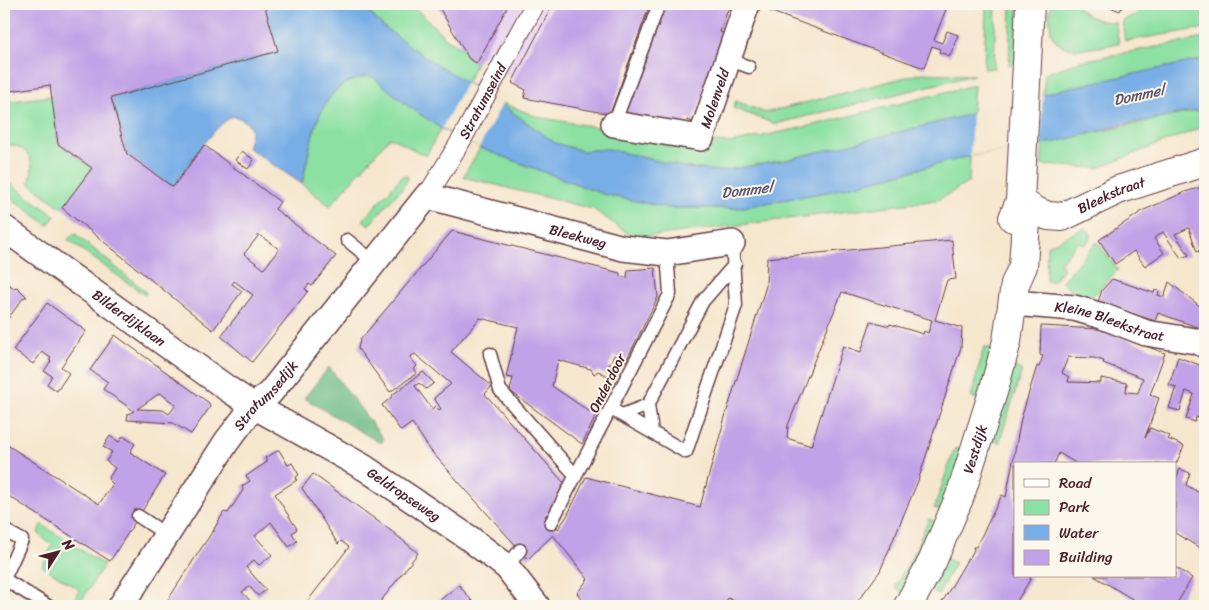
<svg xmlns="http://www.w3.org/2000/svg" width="1209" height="610" viewBox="0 0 1209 610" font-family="Sriracha,sans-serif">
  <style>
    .built { fill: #e8d2ee }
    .green { fill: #8be0a2; stroke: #6a8066 }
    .forest { fill: #70be88; stroke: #5d6e5a }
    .water { fill: #78aee6; stroke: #616688 }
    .pier { fill: #f6e6ce }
    .building { fill: #c1a1e7; fill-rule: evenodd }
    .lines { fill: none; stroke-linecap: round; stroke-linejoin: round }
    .service-casing { stroke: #643d43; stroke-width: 15 }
    .pedestrian-casing { stroke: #643d43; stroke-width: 21 }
    .minor-casing { stroke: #643d43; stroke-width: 28 }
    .tertiary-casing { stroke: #643d43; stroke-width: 30 }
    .service { stroke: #fff; stroke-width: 12 }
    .pedestrian { stroke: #fff; stroke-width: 19 }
    .minor { stroke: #fff; stroke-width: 25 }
    .tertiary { stroke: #fff; stroke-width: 28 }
    .labels { text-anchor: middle; stroke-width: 4; stroke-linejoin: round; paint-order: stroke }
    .street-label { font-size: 14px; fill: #4a1f2b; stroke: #fbf7ec }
    .water-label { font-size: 15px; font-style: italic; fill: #5a516c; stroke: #fbf7ec }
  </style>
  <rect width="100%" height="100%" fill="#fbf7ec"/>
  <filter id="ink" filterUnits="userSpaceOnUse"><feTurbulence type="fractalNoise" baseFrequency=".02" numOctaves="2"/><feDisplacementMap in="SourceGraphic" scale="10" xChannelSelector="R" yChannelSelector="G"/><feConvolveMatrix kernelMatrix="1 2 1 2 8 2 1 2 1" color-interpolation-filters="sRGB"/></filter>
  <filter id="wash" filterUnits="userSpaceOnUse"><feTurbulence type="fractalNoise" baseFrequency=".0096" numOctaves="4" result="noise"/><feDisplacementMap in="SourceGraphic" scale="20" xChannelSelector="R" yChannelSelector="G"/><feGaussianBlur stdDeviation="1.12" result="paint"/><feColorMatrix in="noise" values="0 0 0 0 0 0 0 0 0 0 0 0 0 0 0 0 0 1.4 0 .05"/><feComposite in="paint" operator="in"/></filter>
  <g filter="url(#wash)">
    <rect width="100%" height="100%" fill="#f6e6ce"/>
    <path class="built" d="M475 4H604L544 101 456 39Z"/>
    <path class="green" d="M361 4H411L446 38 464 49 468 58 476 63 466 83C428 63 390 35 361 4Z
      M986 4H996L994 68 984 69Z
      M1011 4H1019L1015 64 1009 65Z
      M1051 4H1075C1086 17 1098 22 1115 22L1119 43C1096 47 1052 61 1050 24 1049 17 1050 10 1051 4Z
      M1147 4H1205V28L1125 41 1122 21 1136 14Z
      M1205 38V59L1043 95 1045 74 1080 61Z
      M922 73 974 75 775 124 733 108 736 101 765 113Z
      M368 76H373L403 102 440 128V130L426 156 390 137 330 206 302 184C310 151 313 103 346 83 352 79 361 78 368 76Z
      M974 85 972 114 786 160 721 171 687 168 608 149 583 151 555 143 502 105 503 103 538 117 699 145 707 142 731 143 814 125Z
      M52 96 58 144 92 168 62 208 29 183C37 161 28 144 4 145V102Z
      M1205 109V126L1098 168 1041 165 1043 144Z
      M480 148 603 194 669 208H738L832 191 970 156 969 182 938 200 643 237 630 235 593 209 463 177Z
      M402 176H407L408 179 403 187 369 225 363 220Z
      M4 179 55 216 48 225 4 193Z
      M1086 229 1091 233 1089 241 1084 245 1078 242 1060 263 1063 269 1053 281 1047 282 1046 280 1047 246 1080 230Z
      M74 233 146 292 145 295 68 240Z
      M1097 242 1118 270 1090 299 1072 292 1073 291 1061 282Z
      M984 347 993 349 980 400 971 397Z
      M1013 367 1022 370 999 443 990 440Z
      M955 448 963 450 943 511 934 508Z
      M929 519 938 523 903 593 895 587 914 553Z
      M41 524 104 565 78 606H70L80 590 42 566 52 546 38 533Z
      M946 558 955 563 938 595 930 590Z"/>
    <path class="forest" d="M329 367 384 440 380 443 304 398Z"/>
    <path class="water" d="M264 4H361L381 25 425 57 504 106 555 143 583 151 608 149 687 168 720 171 786 160 972 114 1067 88 1205 59V109L1122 125 1056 142 970 156 832 191 738 208H669L603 194 480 148 440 128 403 102 373 77C366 75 360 78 354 80 315 91 310 151 302 184L247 147C254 129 253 123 234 116 217 120 185 171 173 187L127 154 111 98 277 51Z"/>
    <path class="pier" d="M466 83 502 104 479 148 442 128Z
      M1043 94 1041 145 970 156 972 113Z"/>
    <g id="blocks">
      <path class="building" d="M4 4H264L278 51 111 98 127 154 173 187 204 145 280 202 275 209 336 256 312 286 309 284 305 289 308 291 252 362 221 336 253 295 234 281 232 284 242 291 213 330 62 208 92 168 58 144 50 85 4 92ZM259 235 279 249 264 269 244 254Z
        M437 4H509L477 63 469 59Z
        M553 4H650L610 114 524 98 526 90 512 83Z
        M664 4H730L720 32 726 34 693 122 687 120 684 128 623 116Z
        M772 4H948L934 40 942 43 947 31 958 35 950 56 939 52 940 49 932 46 924 68 769 11Z
        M1102 4H1123L1120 11Z
        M242 151 254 160 248 169 235 160Z
        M1205 186V248L1197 252 1189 228 1175 234 1189 255 1181 258 1163 232 1154 238 1164 253 1145 266 1134 251 1115 264 1099 240 1144 210 1185 192Z
        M452 231 620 273V276L627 278 628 270 655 268 658 297 626 361 614 355 608 367 618 372 614 379 598 371 594 374 591 369 558 360 552 386 596 416 582 444 510 391 513 378 506 377 518 327 480 318 451 352 492 386 485 394 564 483 549 512 545 516 558 529 567 516 586 477 700 507 725 417 766 286 767 258 952 240 956 279 947 280 935 320 962 328 961 347 918 481 880 571 854 606H744L728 598 724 605 728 606H587L577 593 588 579 553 535 528 559 431 451 412 423 401 431 382 405 393 396 392 395 423 372 434 383 426 389 419 383 415 386 432 409 435 406 439 410 441 409 434 398 451 384 415 354 410 357 417 366 414 369 417 373 390 392 358 349 360 340ZM842 292 932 320 928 333 924 331 923 334 890 324 889 326 871 321 861 352 843 346 811 446 787 438 788 425Z
        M1112 279 1154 293 1155 290 1159 291 1158 295 1164 297 1169 282 1205 310V326L1203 329 1158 313 1155 321 1098 302 1102 290Z
        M4 281 14 288 17 287 27 297H24L7 320 8 321 4 327Z
        M47 303 86 331 61 367 69 373 57 391 47 384 52 376 44 371 51 361 49 360 51 358 42 352 33 364 13 350Z
        M1041 326 1099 329 1165 353 1150 395 1159 398 1145 438 1150 428 1170 436 1168 439 1184 446 1176 464H1077L1059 453 1054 464H1015V576H1027L1031 578 1017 601 1026 606H940L968 558 969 559 974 550 973 547H976L1002 495 1006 497 1021 419 1037 366 1039 367 1043 356 1040 355ZM1068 357 1094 358 1104 361 1103 363 1143 378 1138 393 1126 392 1127 383 1101 378V383L1068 382 1069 377 1062 373Z
        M115 335 209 403 210 407 191 434 173 423 127 420 128 414 134 411 103 389 108 382 90 370ZM160 393 176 405 169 414 163 410 137 409Z
        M1178 357 1205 367V421L1196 417 1195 422 1186 419 1194 394 1186 391 1180 411 1169 408 1176 387 1169 385Z
        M110 436 119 442 123 436 135 444 130 452 165 475 110 561 4 493V443L99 504 113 484 108 479 115 468 106 461 112 452 103 447Z
        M279 450 288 465 292 463 299 475 296 477 297 480 275 494 297 529 292 533 297 541 289 547 271 522 255 536 272 555 259 565 254 560 246 567 266 590 258 596 249 586 242 592 255 606H164L198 553 213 531 214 532V529L224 512 228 513 243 490 242 486 250 481 246 476 267 462 265 458Z
        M1180 469 1190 473 1186 485 1205 496V551L1175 533V478L1176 479Z
        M313 474 394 533 418 553 377 606H304L349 547 341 541 338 544 302 488Z
        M1175 567 1192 578 1176 605 1178 606H1144L1094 576H1175Z
        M459 585 476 606H432Z"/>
    </g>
  </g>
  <g filter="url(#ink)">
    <use href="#blocks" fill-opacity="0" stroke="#643d43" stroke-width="1"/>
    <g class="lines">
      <defs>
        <path id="service" d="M728 59 749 67
          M614 124 659 4
          M347 240 374 262
          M490 354 500 390 576 476
          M648 405 652 432
          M611 409 686 452 736 305 732 243
          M622 415 648 405 703 301 735 264
          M138 516 167 535
          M551 523 670 294 667 253
          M4 530 22 540 4 579
          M507 567 520 550
          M4 579 48 606"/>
        <g id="pedestrian">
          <path id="s1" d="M427 196 462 139 535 4"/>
        </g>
        <g id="minor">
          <path id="s2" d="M614 124 701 138 747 4"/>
          <path id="s3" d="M4 228 228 389 254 406 365 468 469 538 507 567 537 606"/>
          <path id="s4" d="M1013 303 1074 308 1102 316 1146 333 1196 341 1205 345"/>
          <path id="s5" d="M121 606 227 441 254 406 270 393 427 196 623 248 667 253 732 243"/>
        </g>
        <g id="tertiary">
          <path id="s6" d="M1020 201 1034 210 1048 216 1062 217 1118 190 1205 162"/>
          <path d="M1013 218 1020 201 1030 4"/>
          <path id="s7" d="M908 606 932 562 960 496 994 389 1007 341 1015 284 1023 266 1026 222 1020 201"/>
        </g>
      </defs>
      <use href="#service" class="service-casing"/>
      <use href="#pedestrian" class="pedestrian-casing"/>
      <use href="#minor" class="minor-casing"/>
      <use href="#tertiary" class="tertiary-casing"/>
      <use href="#service" class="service"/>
      <use href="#pedestrian" class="pedestrian"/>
      <use href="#minor" class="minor"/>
      <use href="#tertiary" class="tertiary"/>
    </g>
  </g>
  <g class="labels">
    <g class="street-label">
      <text dy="5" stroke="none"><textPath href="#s2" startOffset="130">Molenveld</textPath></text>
      <text dy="5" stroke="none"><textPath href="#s1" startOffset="110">Stratumseind</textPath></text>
      <text dy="5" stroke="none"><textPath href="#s6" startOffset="100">Bleekstraat</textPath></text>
      <text dy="5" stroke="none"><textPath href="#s5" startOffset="669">Bleekweg</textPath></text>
      <text dy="5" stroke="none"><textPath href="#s3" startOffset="154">Bilderdijklaan</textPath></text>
      <text dy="5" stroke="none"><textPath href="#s4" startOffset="99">Kleine Bleekstraat</textPath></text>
      <text transform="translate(607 383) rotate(-63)" y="5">Onderdoor</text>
      <text dy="5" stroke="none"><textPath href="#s5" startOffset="256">Stratumsedijk</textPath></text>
      <text dy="5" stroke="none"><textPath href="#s7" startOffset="171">Vestdijk</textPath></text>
      <text dy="5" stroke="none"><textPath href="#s3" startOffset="481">Geldropseweg</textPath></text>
    </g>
    <g class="water-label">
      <text transform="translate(1139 95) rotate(-12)" y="5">Dommel</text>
      <text transform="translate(747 190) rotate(-7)" y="5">Dommel</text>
    </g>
  </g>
  <rect width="1209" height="610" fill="none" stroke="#fbf7ec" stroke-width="20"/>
  <rect x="1014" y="462" width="162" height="115" fill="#fbf7ec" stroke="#b4a19f"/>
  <rect x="1024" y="479" width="25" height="8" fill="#ffffff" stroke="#b4a19f"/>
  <text x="1059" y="488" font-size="15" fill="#4a1f2b">Road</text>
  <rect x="1024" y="500" width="25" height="15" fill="#8be0a2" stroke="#b4a19f"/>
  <text x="1059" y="512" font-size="15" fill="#4a1f2b">Park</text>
  <rect x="1024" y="525" width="25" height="15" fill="#78aee6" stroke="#b4a19f"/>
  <text x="1059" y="538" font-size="15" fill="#4a1f2b">Water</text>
  <rect x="1024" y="550" width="25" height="15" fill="#c1a1e7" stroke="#b4a19f"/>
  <text x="1059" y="562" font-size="15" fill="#4a1f2b">Building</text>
  <g transform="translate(58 552) rotate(54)" stroke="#fbf7ec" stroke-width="4" paint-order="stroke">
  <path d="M0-4L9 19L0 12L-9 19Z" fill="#4a1f2b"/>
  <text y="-8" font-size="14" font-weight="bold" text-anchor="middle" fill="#4a1f2b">N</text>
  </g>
</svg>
